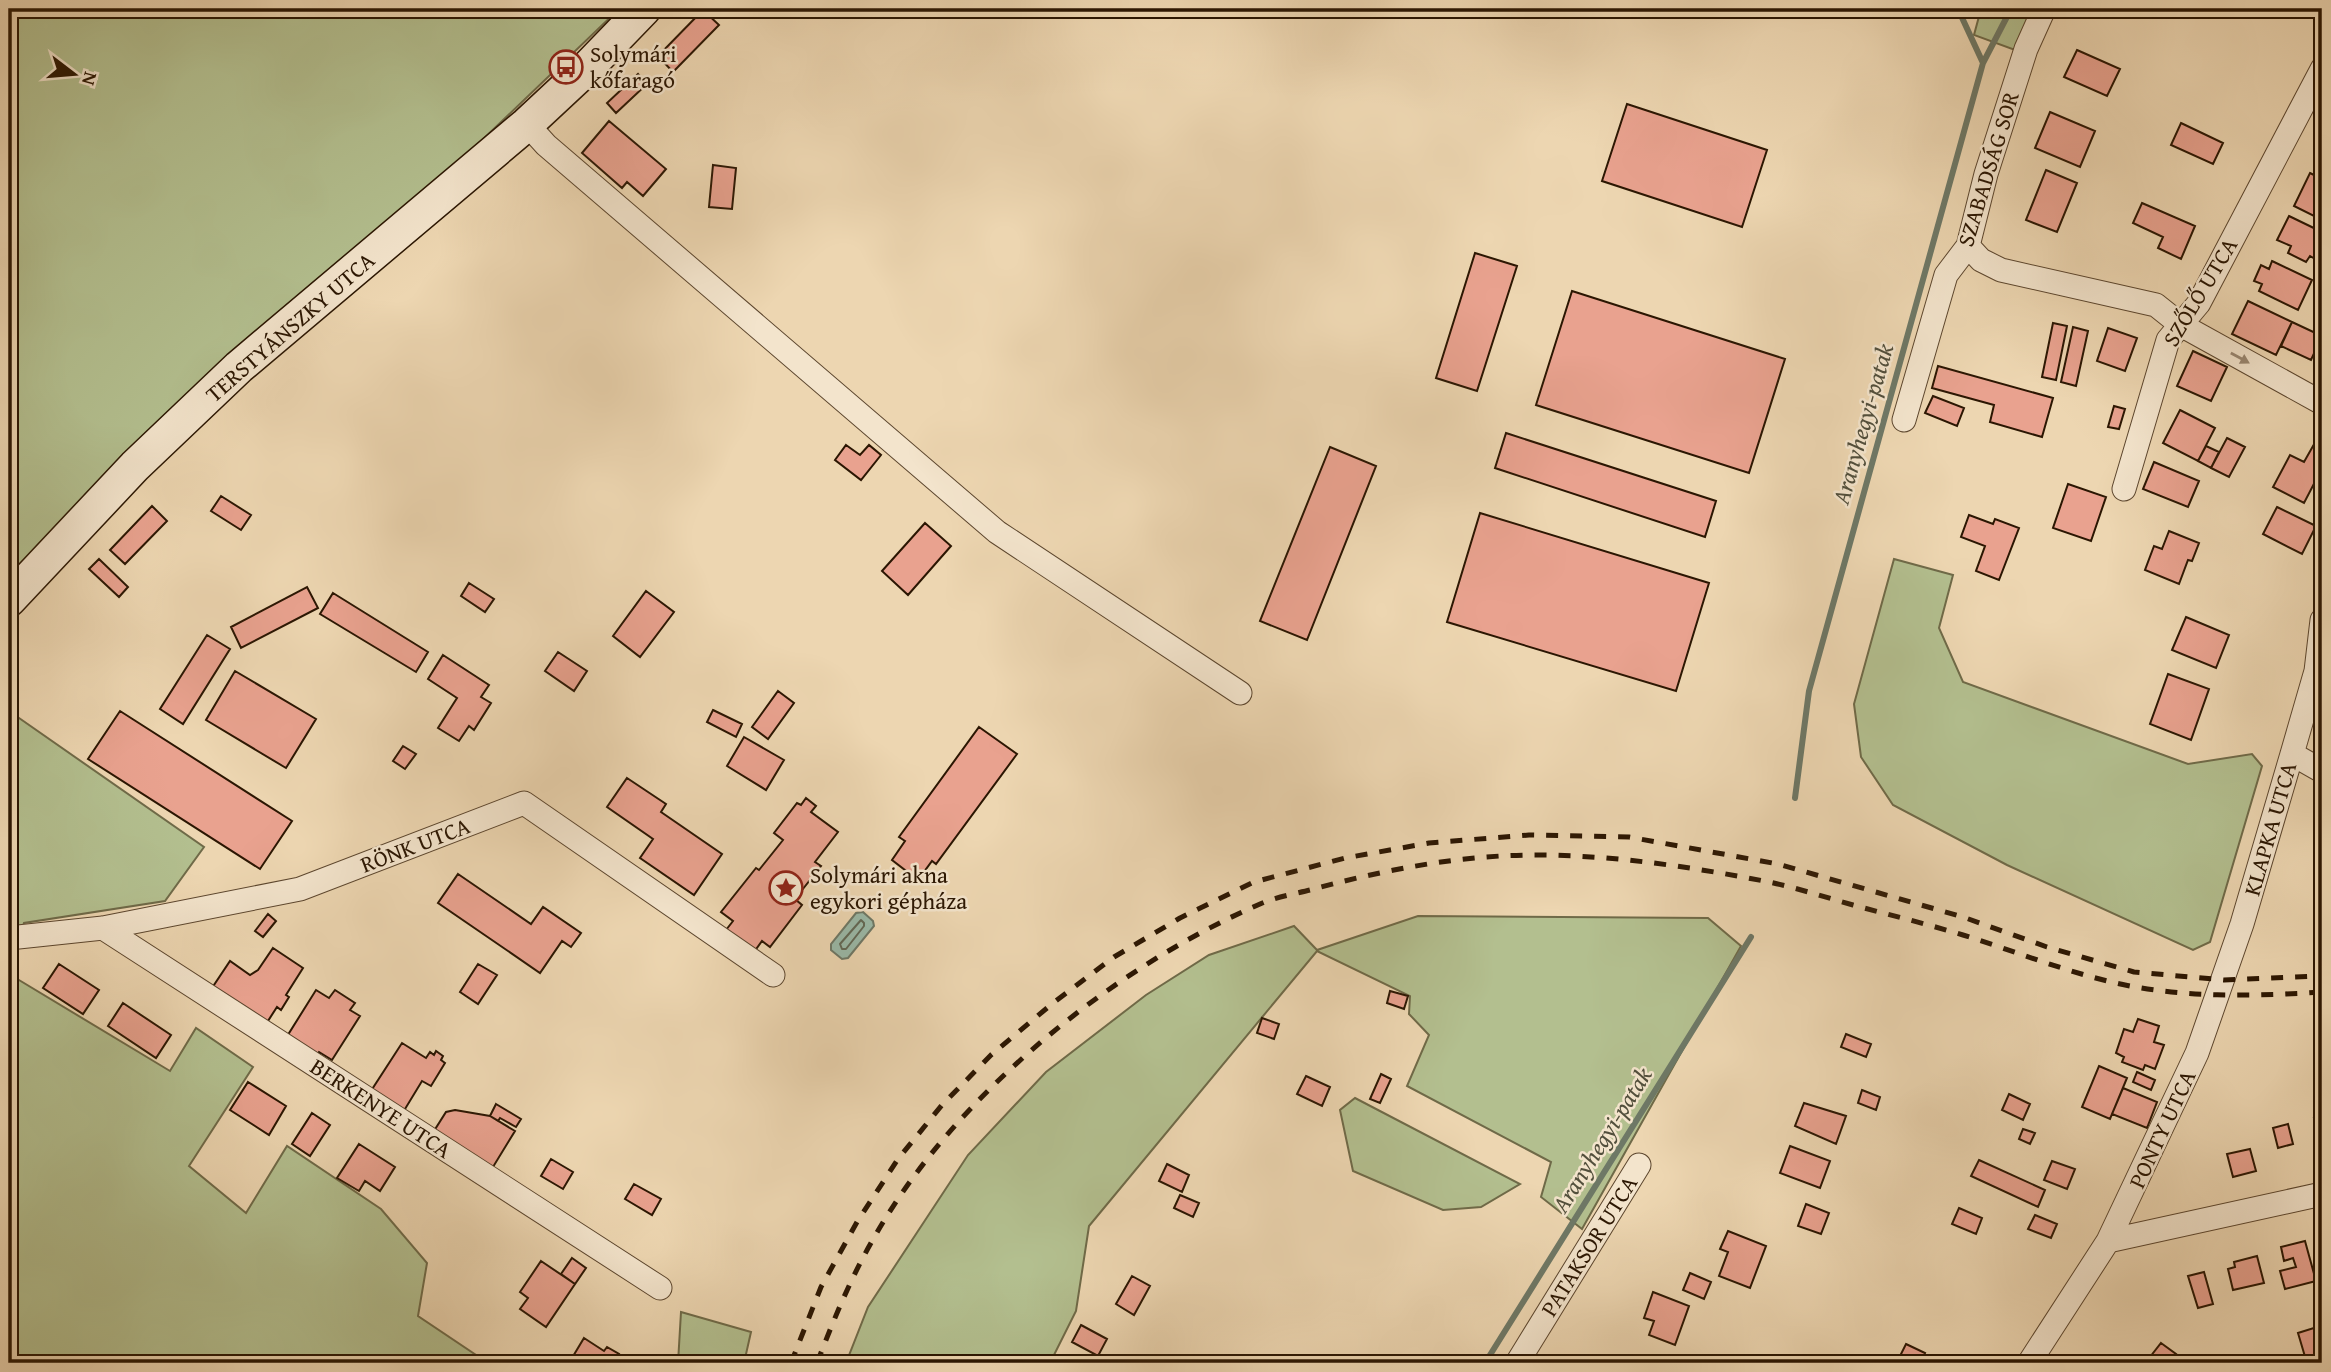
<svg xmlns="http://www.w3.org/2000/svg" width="2331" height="1372" viewBox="0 0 2331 1372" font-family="'Gentium Book Plus',serif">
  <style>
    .green { fill: #b3bf8f; stroke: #6f6a48; stroke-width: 2 }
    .water { fill: #9ab9a8; stroke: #6e7866; stroke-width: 2 }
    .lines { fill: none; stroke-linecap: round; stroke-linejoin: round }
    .shore { stroke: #626855; stroke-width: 2 }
    .stream { stroke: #6e7866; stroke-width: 6 }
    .building { fill: #e9a28f; stroke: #2b1602; stroke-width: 2 }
    .minor-casing { stroke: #5c462e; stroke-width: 25 }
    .secondary-casing { stroke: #2b1602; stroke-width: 36 }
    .minor { stroke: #f3e4cc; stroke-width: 23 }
    .secondary { stroke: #f3e4cc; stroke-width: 33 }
    .rail { stroke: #2b1602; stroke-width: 5; stroke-dasharray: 12 12; stroke-linecap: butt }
    .oneway { fill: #998771 }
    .labels { text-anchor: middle; stroke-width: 5; stroke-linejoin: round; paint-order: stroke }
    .poi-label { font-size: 23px; fill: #2b1602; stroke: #f3e4cc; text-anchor: start }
    .street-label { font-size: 23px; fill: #2b1602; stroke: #f3e4cc }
    .water-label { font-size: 24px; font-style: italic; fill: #524f3c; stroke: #f3e4cc }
  </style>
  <rect width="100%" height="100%" fill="#edd6b1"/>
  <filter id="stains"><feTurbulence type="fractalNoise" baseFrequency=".00286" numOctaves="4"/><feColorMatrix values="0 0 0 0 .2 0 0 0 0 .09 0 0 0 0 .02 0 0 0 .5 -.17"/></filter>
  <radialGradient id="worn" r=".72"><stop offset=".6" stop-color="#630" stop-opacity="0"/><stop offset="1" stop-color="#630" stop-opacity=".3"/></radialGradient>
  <path class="green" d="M9 9H619L9 593Z
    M1981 9H2032L2015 50 1974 35Z
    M1894 559 1953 575 1939 628 1963 682 2188 764 2252 754 2262 766 2210 942 2193 950 2007 865 1893 805 1861 757 1854 704Z
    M9 711 204 847 165 901 24 923 9 971Z
    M1418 916 1708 918 1741 946 1582 1229 1541 1197 1551 1162 1407 1086 1429 1035 1409 1014 1410 996 1317 951 1089 1226 1076 1311 1050 1363H846L868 1307 968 1155 1046 1072 1146 995 1209 955 1294 926 1317 950Z
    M9 974 170 1071 196 1028 253 1067 189 1166 246 1213 287 1146 381 1209 427 1263 418 1316 488 1363H9Z
    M1355 1098 1520 1184 1481 1207 1443 1210 1353 1171 1340 1110Z
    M681 1312 751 1332 744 1363H678Z"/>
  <path class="water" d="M863 912 873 921 874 926 848 958 842 959 831 950V944L856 913Z"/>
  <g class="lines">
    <path class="shore" d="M861 920 864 923V926L846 949H842L840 944Z"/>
    <path class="stream" d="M1958 9 1983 63
      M1795 798 1809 691 1983 63 2011 9
      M1485 1363 1751 937"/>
  </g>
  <path class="building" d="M703 10 719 25 673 72 658 56Z
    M2077 50 2120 69 2107 96 2064 77Z
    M638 74 647 84 616 113 607 103Z
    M1627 104 1767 150 1742 227 1602 181Z
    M2050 112 2095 131 2080 167 2035 148Z
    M609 121 666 169 643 196 627 182 622 188 582 153Z
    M2181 123 2223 143 2213 164 2171 145Z
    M713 165 736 168 732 209 709 207Z
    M2046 170 2077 183 2057 232 2026 220Z
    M2310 173 2322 179V220L2294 206Z
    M2142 203 2195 226 2181 259 2158 248 2163 237 2133 223Z
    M2289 216 2322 232V249L2317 260 2310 256 2306 262 2288 253 2291 246 2277 240Z
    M1475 253 1517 266 1477 391 1436 378Z
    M2272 261 2312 280 2298 310 2259 291 2262 284 2254 281 2261 265 2269 269Z
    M1572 291 1785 359 1749 473 1536 405Z
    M2248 301 2292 322 2276 355 2232 334Z
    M2292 322 2322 336 2311 360 2281 346Z
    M2053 323 2067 326 2056 380 2042 377Z
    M2073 327 2088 331 2076 386 2061 382Z
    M2108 328 2137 338 2125 371 2097 361Z
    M2193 351 2227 367 2211 401 2177 386Z
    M1938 366 2053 398 2042 437 1990 422 1994 405 1932 388Z
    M1933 396 1964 408 1957 426 1925 413Z
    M2114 406 2125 409 2119 429 2108 427Z
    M2180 410 2215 428 2198 461 2163 443Z
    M1506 433 1716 501 1705 537 1495 468Z
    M2227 438 2245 447 2229 477 2211 468Z
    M2317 439 2322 441V481L2317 478 2304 503 2273 487 2290 455 2304 462Z
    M846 445 860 455 869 445 881 455 861 480 835 460Z
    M2206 446 2219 452 2211 468 2198 461Z
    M1330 447 1376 466 1307 640 1260 621Z
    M2154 462 2199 481 2188 507 2143 489Z
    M2068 484 2106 497 2091 541 2053 528Z
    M221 496 251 515 241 530 211 511Z
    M152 506 167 521 125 564 110 550Z
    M2277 507 2316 526 2302 554 2263 534Z
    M1480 513 1709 583 1676 691 1447 622Z
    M1969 515 1993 524 1995 519 2019 528 1999 580 1976 571 1985 546 1961 537Z
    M925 523 951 546 908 595 882 571Z
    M2169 531 2199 543 2192 561 2188 560 2179 584 2145 570 2154 546 2162 549Z
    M99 559 128 587 119 597 89 569Z
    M469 583 494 599 485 612 461 596Z
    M307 587 318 608 241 648 231 627Z
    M646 591 674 612 640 657 613 636Z
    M333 593 428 652 416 672 320 614Z
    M2186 617 2229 635 2216 668 2172 650Z
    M207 635 230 649 183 724 160 709Z
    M558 652 587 671 574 691 545 671Z
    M443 655 489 685 481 697 491 703 474 730 469 726 459 741 438 728 457 698 428 679Z
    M235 671 316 719 286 768 206 720Z
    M2168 674 2209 689 2191 740 2150 724Z
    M778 691 794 703 768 739 752 727Z
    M713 710 742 724 736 737 707 722Z
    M120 711 292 821 260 869 88 759Z
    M979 727 1017 754 936 864 932 861 918 880 892 860 905 841 899 837Z
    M744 737 784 760 766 790 727 766Z
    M403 746 416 754 405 769 393 761Z
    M627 778 666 804 661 812 722 854 694 895 640 858 653 839 607 807Z
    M806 798 816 806 811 812 838 832 815 862 821 866 795 899 802 905 770 947 762 941 754 952 726 930 733 921 721 912 756 868 759 870 783 840 774 833 797 803 801 805Z
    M458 874 531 924 543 907 581 933 571 947 562 941 540 973 438 903Z
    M268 914 276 921 263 937 255 931Z
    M273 948 303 968 286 995 289 997 281 1010 277 1007 266 1024 212 988 230 961 250 975 258 970Z
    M59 964 99 990 83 1014 43 988Z
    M478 964 497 975 478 1004 460 992Z
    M316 990 329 998 335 990 355 1003 350 1010 360 1016 332 1060 319 1052 316 1056 286 1038Z
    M1390 991 1408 996 1404 1009 1387 1003Z
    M123 1003 171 1035 156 1058 108 1026Z
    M1262 1018 1279 1024 1274 1039 1257 1033Z
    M2138 1019 2159 1026 2154 1042 2164 1045 2155 1069 2145 1065 2143 1070 2122 1062 2124 1057 2116 1053 2124 1029 2133 1032Z
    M1846 1034 1871 1044 1866 1057 1841 1047Z
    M402 1043 426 1058 430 1052 434 1055 436 1051 443 1056 441 1060 445 1063 431 1086 422 1081 402 1114 369 1094Z
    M2099 1066 2127 1078 2110 1119 2082 1107Z
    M2137 1072 2155 1080 2151 1090 2133 1082Z
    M1381 1074 1391 1079 1380 1103 1370 1099Z
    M1306 1076 1330 1087 1322 1106 1297 1094Z
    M248 1082 286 1106 269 1135 230 1110Z
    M2123 1088 2157 1102 2147 1128 2112 1114Z
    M1862 1090 1880 1097 1876 1110 1858 1103Z
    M2009 1094 2030 1104 2023 1120 2002 1110Z
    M1804 1103 1846 1116 1836 1144 1795 1126Z
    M496 1104 521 1119 516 1127 500 1118 498 1121 490 1116Z
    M455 1110 490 1116 515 1131 493 1167 434 1131 446 1112Z
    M312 1113 330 1125 310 1156 292 1144Z
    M2322 1116V1147L2314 1118Z
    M2288 1124 2293 1144 2278 1148 2273 1128Z
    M2023 1129 2035 1133 2030 1144 2019 1139Z
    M359 1144 395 1167 380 1191 365 1181 359 1191 337 1178Z
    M1790 1146 1830 1161 1820 1188 1780 1173Z
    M2250 1149 2256 1171 2233 1177 2227 1154Z
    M551 1159 573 1172 563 1189 541 1176Z
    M1979 1160 2045 1190 2038 1207 1971 1176Z
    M2052 1161 2075 1169 2067 1189 2044 1180Z
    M1167 1164 1189 1175 1182 1192 1159 1181Z
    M634 1184 661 1199 652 1215 625 1199Z
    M1180 1195 1199 1203 1193 1217 1174 1208Z
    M1806 1204 1829 1213 1821 1234 1798 1226Z
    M1959 1208 1982 1218 1976 1234 1952 1224Z
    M2035 1215 2057 1224 2051 1238 2028 1229Z
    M1728 1231 1766 1246 1750 1288 1719 1276 1728 1252 1720 1249Z
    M2305 1241 2316 1281 2285 1289 2280 1271 2296 1267 2293 1258 2284 1261 2281 1247Z
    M2257 1256 2264 1283 2233 1290 2228 1269 2235 1267 2234 1262Z
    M572 1258 586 1268 575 1284 561 1274Z
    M541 1261 575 1284 546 1327 520 1309 528 1298 520 1292Z
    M2204 1272 2213 1304 2198 1308 2188 1276Z
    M1690 1273 1711 1282 1704 1299 1683 1290Z
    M1132 1276 1150 1286 1134 1315 1116 1304Z
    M1653 1292 1689 1306 1675 1345 1649 1335 1654 1321 1644 1318Z
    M1081 1325 1107 1339 1098 1356 1072 1342Z
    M2317 1327 2322 1355 2306 1360 2298 1333Z
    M584 1338 604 1351 607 1347 619 1354 617 1358 625 1363H569Z
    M2161 1343 2176 1354 2169 1363H2157L2150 1357Z
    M1906 1344 1925 1353 1920 1363H1914L1900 1356Z"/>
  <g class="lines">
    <defs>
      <path id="minor" d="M527 124 546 145 997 532 1240 693
        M1968 246 1981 260 2001 270 2156 305 2181 325 2322 403
        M1904 420 1946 275 1968 246 1986 174 2026 49 2044 9
        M2124 489 2168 340 2199 303 2322 69
        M2292 754 2322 771
        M103 928 660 1288
        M9 938 103 928 300 889 524 803 773 975
        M2108 1241 2322 1194
        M1517 1363 1639 1165
        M2029 1363 2108 1241 2197 1053 2242 924 2292 754 2316 671 2322 620"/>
      <path id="secondary" d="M9 600 135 466 239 367 527 124 586 69 644 9"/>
    </defs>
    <use href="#minor" class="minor-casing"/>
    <use href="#secondary" class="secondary-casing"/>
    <use href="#minor" class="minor"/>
    <use href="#secondary" class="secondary"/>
    <path class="rail" d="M791 1363 821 1287 857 1222 898 1159 942 1105 991 1055 1053 1003 1114 957 1180 918 1254 882 1345 858 1429 843 1529 835 1629 837 1778 864 1963 917 2047 947 2134 972 2224 980 2322 976
      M817 1363C834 1319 851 1277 875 1236 955 1095 1112 968 1260 904 1276 897 1294 894 1310 890 1383 870 1460 855 1535 855 1614 855 1692 867 1769 882 1797 888 1825 897 1853 905 1890 915 1927 924 1963 935 2018 952 2073 975 2130 986 2193 998 2259 996 2322 992"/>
  </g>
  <defs><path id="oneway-solid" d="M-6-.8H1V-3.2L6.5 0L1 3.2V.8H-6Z" transform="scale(1.75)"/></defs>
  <use class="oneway" href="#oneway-solid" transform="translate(2240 358) rotate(29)"/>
  <defs>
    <symbol id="bus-ring" viewBox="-11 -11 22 22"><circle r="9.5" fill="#f3e4cc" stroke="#8f2418" stroke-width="1.5"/><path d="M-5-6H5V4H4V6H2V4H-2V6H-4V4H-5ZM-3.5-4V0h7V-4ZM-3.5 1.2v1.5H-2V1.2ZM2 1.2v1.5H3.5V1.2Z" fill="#8f2418"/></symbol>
    <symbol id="sight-ring" viewBox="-11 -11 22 22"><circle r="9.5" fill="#f3e4cc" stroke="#8f2418" stroke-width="1.5"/><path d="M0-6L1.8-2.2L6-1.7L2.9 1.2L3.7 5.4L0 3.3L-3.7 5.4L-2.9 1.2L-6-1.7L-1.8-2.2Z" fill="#8f2418"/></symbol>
  </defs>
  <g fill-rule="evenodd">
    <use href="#bus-ring" x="547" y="48" width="38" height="38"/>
    <use href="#sight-ring" x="767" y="869" width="38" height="38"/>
  </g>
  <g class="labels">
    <g class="poi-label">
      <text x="590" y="62">Solymári<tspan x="590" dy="26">kőfaragó</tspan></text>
      <text x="810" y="883">Solymári akna<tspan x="810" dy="26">egykori gépháza</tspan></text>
    </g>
    <g class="street-label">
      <text transform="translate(1988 169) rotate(-73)" y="8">SZABADSÁG SOR</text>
      <text transform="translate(2200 292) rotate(-59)" y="8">SZŐLŐ UTCA</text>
      <text transform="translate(290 327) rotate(-41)" y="8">TERSTYÁNSZKY UTCA</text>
      <text transform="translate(2270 829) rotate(-74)" y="8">KLAPKA UTCA</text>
      <text transform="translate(415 845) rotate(-21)" y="8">RÖNK UTCA</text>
      <text transform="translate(381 1108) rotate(33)" y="8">BERKENYE UTCA</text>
      <text transform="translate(2162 1129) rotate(-65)" y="8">PONTY UTCA</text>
      <text transform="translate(1589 1246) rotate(-58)" y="8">PATAKSOR UTCA</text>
    </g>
    <g class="water-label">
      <text transform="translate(1863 424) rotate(-74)" y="8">Aranyhegyi-patak</text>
      <text transform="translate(1602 1140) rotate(-58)" y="8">Aranyhegyi-patak</text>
    </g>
  </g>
  <rect width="2331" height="1372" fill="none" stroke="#edd6b1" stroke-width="35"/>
  <rect x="10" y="10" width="2310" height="1351" fill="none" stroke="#2b1602" stroke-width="3.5"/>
  <rect x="18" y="18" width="2296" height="1337" fill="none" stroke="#2b1602" stroke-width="2"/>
  <g transform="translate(74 74) rotate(106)" stroke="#f3e4cc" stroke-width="5" paint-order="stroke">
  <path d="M0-5L12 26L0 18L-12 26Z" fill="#2b1602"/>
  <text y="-10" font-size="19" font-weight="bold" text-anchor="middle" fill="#2b1602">N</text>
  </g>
  <rect width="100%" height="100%" filter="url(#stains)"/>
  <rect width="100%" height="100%" fill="url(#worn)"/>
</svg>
